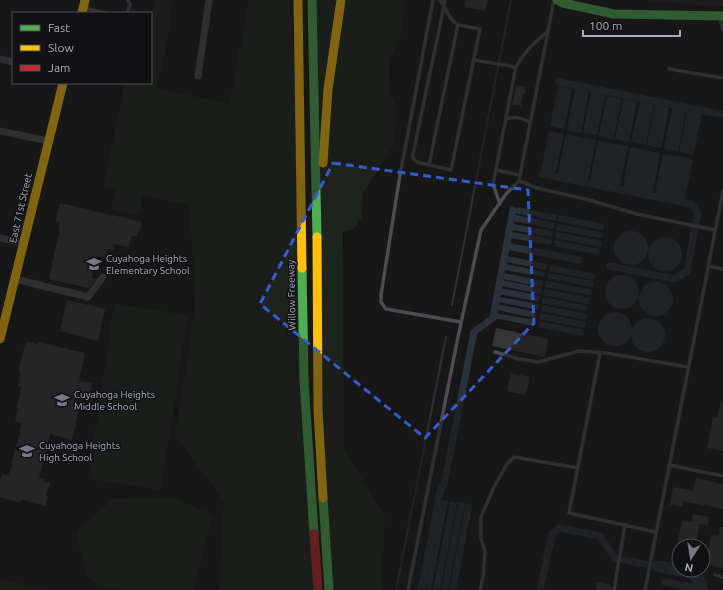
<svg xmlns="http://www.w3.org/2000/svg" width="723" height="590" viewBox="0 0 723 590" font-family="Ubuntu,sans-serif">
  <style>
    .green { fill: #1d241e }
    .water { fill: #2a3239 }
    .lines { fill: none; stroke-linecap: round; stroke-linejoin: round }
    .stream { stroke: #2a3239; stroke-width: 2 }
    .canal { stroke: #2a3239; stroke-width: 7 }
    .building { fill: #353536 }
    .lane { stroke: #4b4c50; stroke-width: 3.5 }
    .street { stroke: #4b4c50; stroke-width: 7 }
    .fast { stroke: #4caf50; stroke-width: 9 }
    .slow { stroke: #ffc107; stroke-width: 9 }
    .jam { stroke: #c62828; stroke-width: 9 }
    .marked { fill: none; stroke: #325cd3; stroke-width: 3; stroke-dasharray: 8 5; stroke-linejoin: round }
    .labels { text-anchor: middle; stroke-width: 3; stroke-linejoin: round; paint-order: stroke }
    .street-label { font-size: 10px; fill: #a8adb8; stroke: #111113 }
    .poi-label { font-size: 10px; fill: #a8adb8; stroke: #111113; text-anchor: start }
  </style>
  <rect width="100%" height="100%" fill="#171717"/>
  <path class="green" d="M154 0H172C172 30 163 59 156 88L229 104 249 0H289L299 119 318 590H219L224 501 175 436 195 308 190 205 125 192 141 195 142 197 140 212 137 216 111 210 115 193 118 190 103 187 125 83 135 84 151 83V15Z
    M312 0H405L402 32 389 62 390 94 397 109 394 145 363 193 362 218 355 228 343 232 344 449 385 516 382 590H329Z
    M644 0H723V7L650 1Z
    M114 304 188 315 161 490 88 479Z
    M171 497 213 515 194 590H117L99 585 86 575 76 532 113 499Z
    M0 579 48 590H0Z"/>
  <path class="water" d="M558 86 572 89 564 129 550 126Z
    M575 89 589 92 581 133 567 130Z
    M591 92 605 95 597 135 583 133Z
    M607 96 622 99 613 139 599 136Z
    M623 99 637 101 629 142 615 139Z
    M640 102 654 105 646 145 631 142Z
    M655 105 669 108 661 148 647 145Z
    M672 108 686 111 678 152 664 149Z
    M687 111 702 114 693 155 679 152Z
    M549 131 564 134 555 174 541 171Z
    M566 134 596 140 588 180 558 174Z
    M598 141 628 146 620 187 590 181Z
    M630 147 660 153 653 193 623 187Z
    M663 154 693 159 685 199 655 194Z
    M517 207 557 215 556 221 515 213Z
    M515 215 555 223 554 229 514 221Z
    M559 215 604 224 603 230 558 221Z
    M513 224 553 231 552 237 512 230Z
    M558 224 603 233 602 238 556 230Z
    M614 248a17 17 0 1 1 34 0a17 17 0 1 1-34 0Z
    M512 232 552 239 551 245 510 238Z
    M556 232 602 241 601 247 555 238Z
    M648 254a17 17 0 1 1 34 0a17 17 0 1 1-34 0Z
    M555 240 600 249 599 255 554 246Z
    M507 256 547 264 546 270 506 262Z
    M506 264 545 272 544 277 504 270Z
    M550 265 595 274 594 280 549 271Z
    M504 273 544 281 542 287 503 279Z
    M548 273 594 281 593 287 547 278Z
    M605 292a17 17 0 1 1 34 0a17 17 0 1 1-34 0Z
    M502 280 542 288 541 294 501 286Z
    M546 281 592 290 591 295 545 287Z
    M639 299a17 17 0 1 1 34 0a17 17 0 1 1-34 0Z
    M501 288 541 296 539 302 499 294Z
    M544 289 590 298 588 304 543 295Z
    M499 297 539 304 538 310 498 302Z
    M543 297 588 306 587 311 541 303Z
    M497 304 537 312 536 318 496 310Z
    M542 305 587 314 586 320 541 311Z
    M598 329a17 17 0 1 1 34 0a17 17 0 1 1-34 0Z
    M495 313 535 320 534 326 494 318Z
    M540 313 586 322 585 328 539 319Z
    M631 335a17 17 0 1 1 34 0a17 17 0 1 1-34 0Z
    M539 321 584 330 583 336 538 327Z
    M442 500 448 501 431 590H425Z
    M450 502 457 503 440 590H433Z
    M458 503 465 504 448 590H441Z
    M466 503 472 505 456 590H449Z"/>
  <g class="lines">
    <path class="stream" d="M452 305 511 0
      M396 590 446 337"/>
    <path class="canal" d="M559 82 720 114
      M542 174 692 204 698 213 687 271 674 279 610 266
      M506 246 579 260
      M624 560 645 564
      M656 564 679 567
      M655 568 692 575 697 582 696 588
      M694 570H696L704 583 703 590
      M665 582 705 590
      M421 590 441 488 444 485 474 332 493 318 513 210
      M540 590 552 534 559 528 600 536 615 558"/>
  </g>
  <path class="building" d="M466 0H488L485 11 465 7Z
    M516 85 526 87 525 94H523L521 106 512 105Z
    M60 203 142 222 140 232 138 231 137 236H132L129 247 114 244V250L107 249 105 257 97 256 92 278 96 279 89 288 49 279 60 228H58L60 223 56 221Z
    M67 300 105 309 98 341 60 331Z
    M496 328 548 339 545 357 492 346Z
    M26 341 37 344 38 342 85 353 79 381 92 383 90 395 76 393 72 409 79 410 72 440 50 434 39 478 44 479 43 482 50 483 46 495 48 496 46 506 21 500 20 503 0 497V482L2 474 9 475 22 423 15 421 18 409 17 407 21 387 18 386 20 372 18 371Z
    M511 373 530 377 526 395 507 391Z
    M721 401 723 402V451L707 448 713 417 717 418Z
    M696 478 723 484V509L683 501 682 507 670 505 673 487 694 491Z
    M693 514 709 517 708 525 700 524 695 546H677L682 520 692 522Z
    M720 527H723V568L706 564 711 535 719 536Z
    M597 582 611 585 610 590H596Z"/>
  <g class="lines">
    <path class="lane" d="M433 0 399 181 381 295V302L386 309 461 322
      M440 0C445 7 449 20 457 24 463 27 473 27 480 29L451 170 417 162 413 159V154L444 6 445 0
      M84 8 106 13
      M127 13 130 5 128 0
      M720 18 723 30
      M474 60 516 67
      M669 69 723 78
      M506 119C516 116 521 118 530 122
      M429 165 458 24
      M496 170 520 175
      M519 181 537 188 589 200 637 214 715 230
      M500 204 493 184 516 67C524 52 534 43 547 32
      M708 266 723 269
      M495 352 519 359 538 362 579 351 606 353 688 367
      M600 353 569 513 656 532
      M669 465 723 476
      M715 575 723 577
      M408 590 457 342 481 230 506 194 519 181 554 0
      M480 590 483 577 485 552 481 538V517L494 487 507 464 514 457 578 468
      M614 590 625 525
      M645 590 723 191"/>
    <path class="street" d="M0 59 13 62
      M198 76 209 0
      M0 131 48 141
      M0 238 23 243
      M15 279 88 297 103 277"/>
    <path class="fast" d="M312 0 317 237
      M557 0 563 3 614 14 723 16
      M302 268 304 380 314 534
      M323 498 329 590"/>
    <path class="slow" d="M298 0 302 268
      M82 13 85 0
      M323 163 328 89 341 0
      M317 237 318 409 323 498
      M0 339 63 83"/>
    <path class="jam" d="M314 534 318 590"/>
  </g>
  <path d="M0 0H723V590H0ZM333 163 528 190 534 323 425 438 260 304Z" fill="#171717" fill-opacity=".55" fill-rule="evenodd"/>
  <path class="marked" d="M333 163 528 190 534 323 425 438 260 304Z"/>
  <defs>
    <symbol id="school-bare" viewBox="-9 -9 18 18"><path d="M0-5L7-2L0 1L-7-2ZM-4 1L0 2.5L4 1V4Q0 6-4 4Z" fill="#757880" stroke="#111113" stroke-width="2.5" paint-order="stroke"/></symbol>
  </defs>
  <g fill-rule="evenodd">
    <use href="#school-bare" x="83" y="253" width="22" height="22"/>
    <use href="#school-bare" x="51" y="389" width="22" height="22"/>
    <use href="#school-bare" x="16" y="440" width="22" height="22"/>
  </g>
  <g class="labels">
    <g class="street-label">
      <text transform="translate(20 208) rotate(-77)" y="4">East 71st Street</text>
      <text transform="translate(291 295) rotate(-91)" y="4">Willow Freeway</text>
    </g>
    <g class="poi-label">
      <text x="106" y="262">Cuyahoga Heights<tspan x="106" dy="12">Elementary School</tspan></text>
      <text x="74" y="398">Cuyahoga Heights<tspan x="74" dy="12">Middle School</tspan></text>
      <text x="39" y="449">Cuyahoga Heights<tspan x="39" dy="12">High School</tspan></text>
    </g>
  </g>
  <rect x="12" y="12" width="140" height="72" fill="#111113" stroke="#4d4f55"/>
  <rect x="20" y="25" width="20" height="6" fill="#4caf50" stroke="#4d4f55"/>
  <text x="48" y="32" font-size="12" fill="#a8adb8">Fast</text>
  <rect x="20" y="45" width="20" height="6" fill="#ffc107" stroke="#4d4f55"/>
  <text x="48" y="52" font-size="12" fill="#a8adb8">Slow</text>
  <rect x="20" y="65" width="20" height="6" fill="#c62828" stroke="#4d4f55"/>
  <text x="48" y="72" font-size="12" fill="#a8adb8">Jam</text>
  <g transform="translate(691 558) rotate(192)"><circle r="19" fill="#111113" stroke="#4d4f55"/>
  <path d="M0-3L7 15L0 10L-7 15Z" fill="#757880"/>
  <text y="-6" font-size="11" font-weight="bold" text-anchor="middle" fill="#a8adb8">N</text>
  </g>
  <path d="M583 30v6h97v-6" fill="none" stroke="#a8adb8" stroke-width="2"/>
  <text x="589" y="30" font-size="12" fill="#a8adb8" stroke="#111113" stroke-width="3" paint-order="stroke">100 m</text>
</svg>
